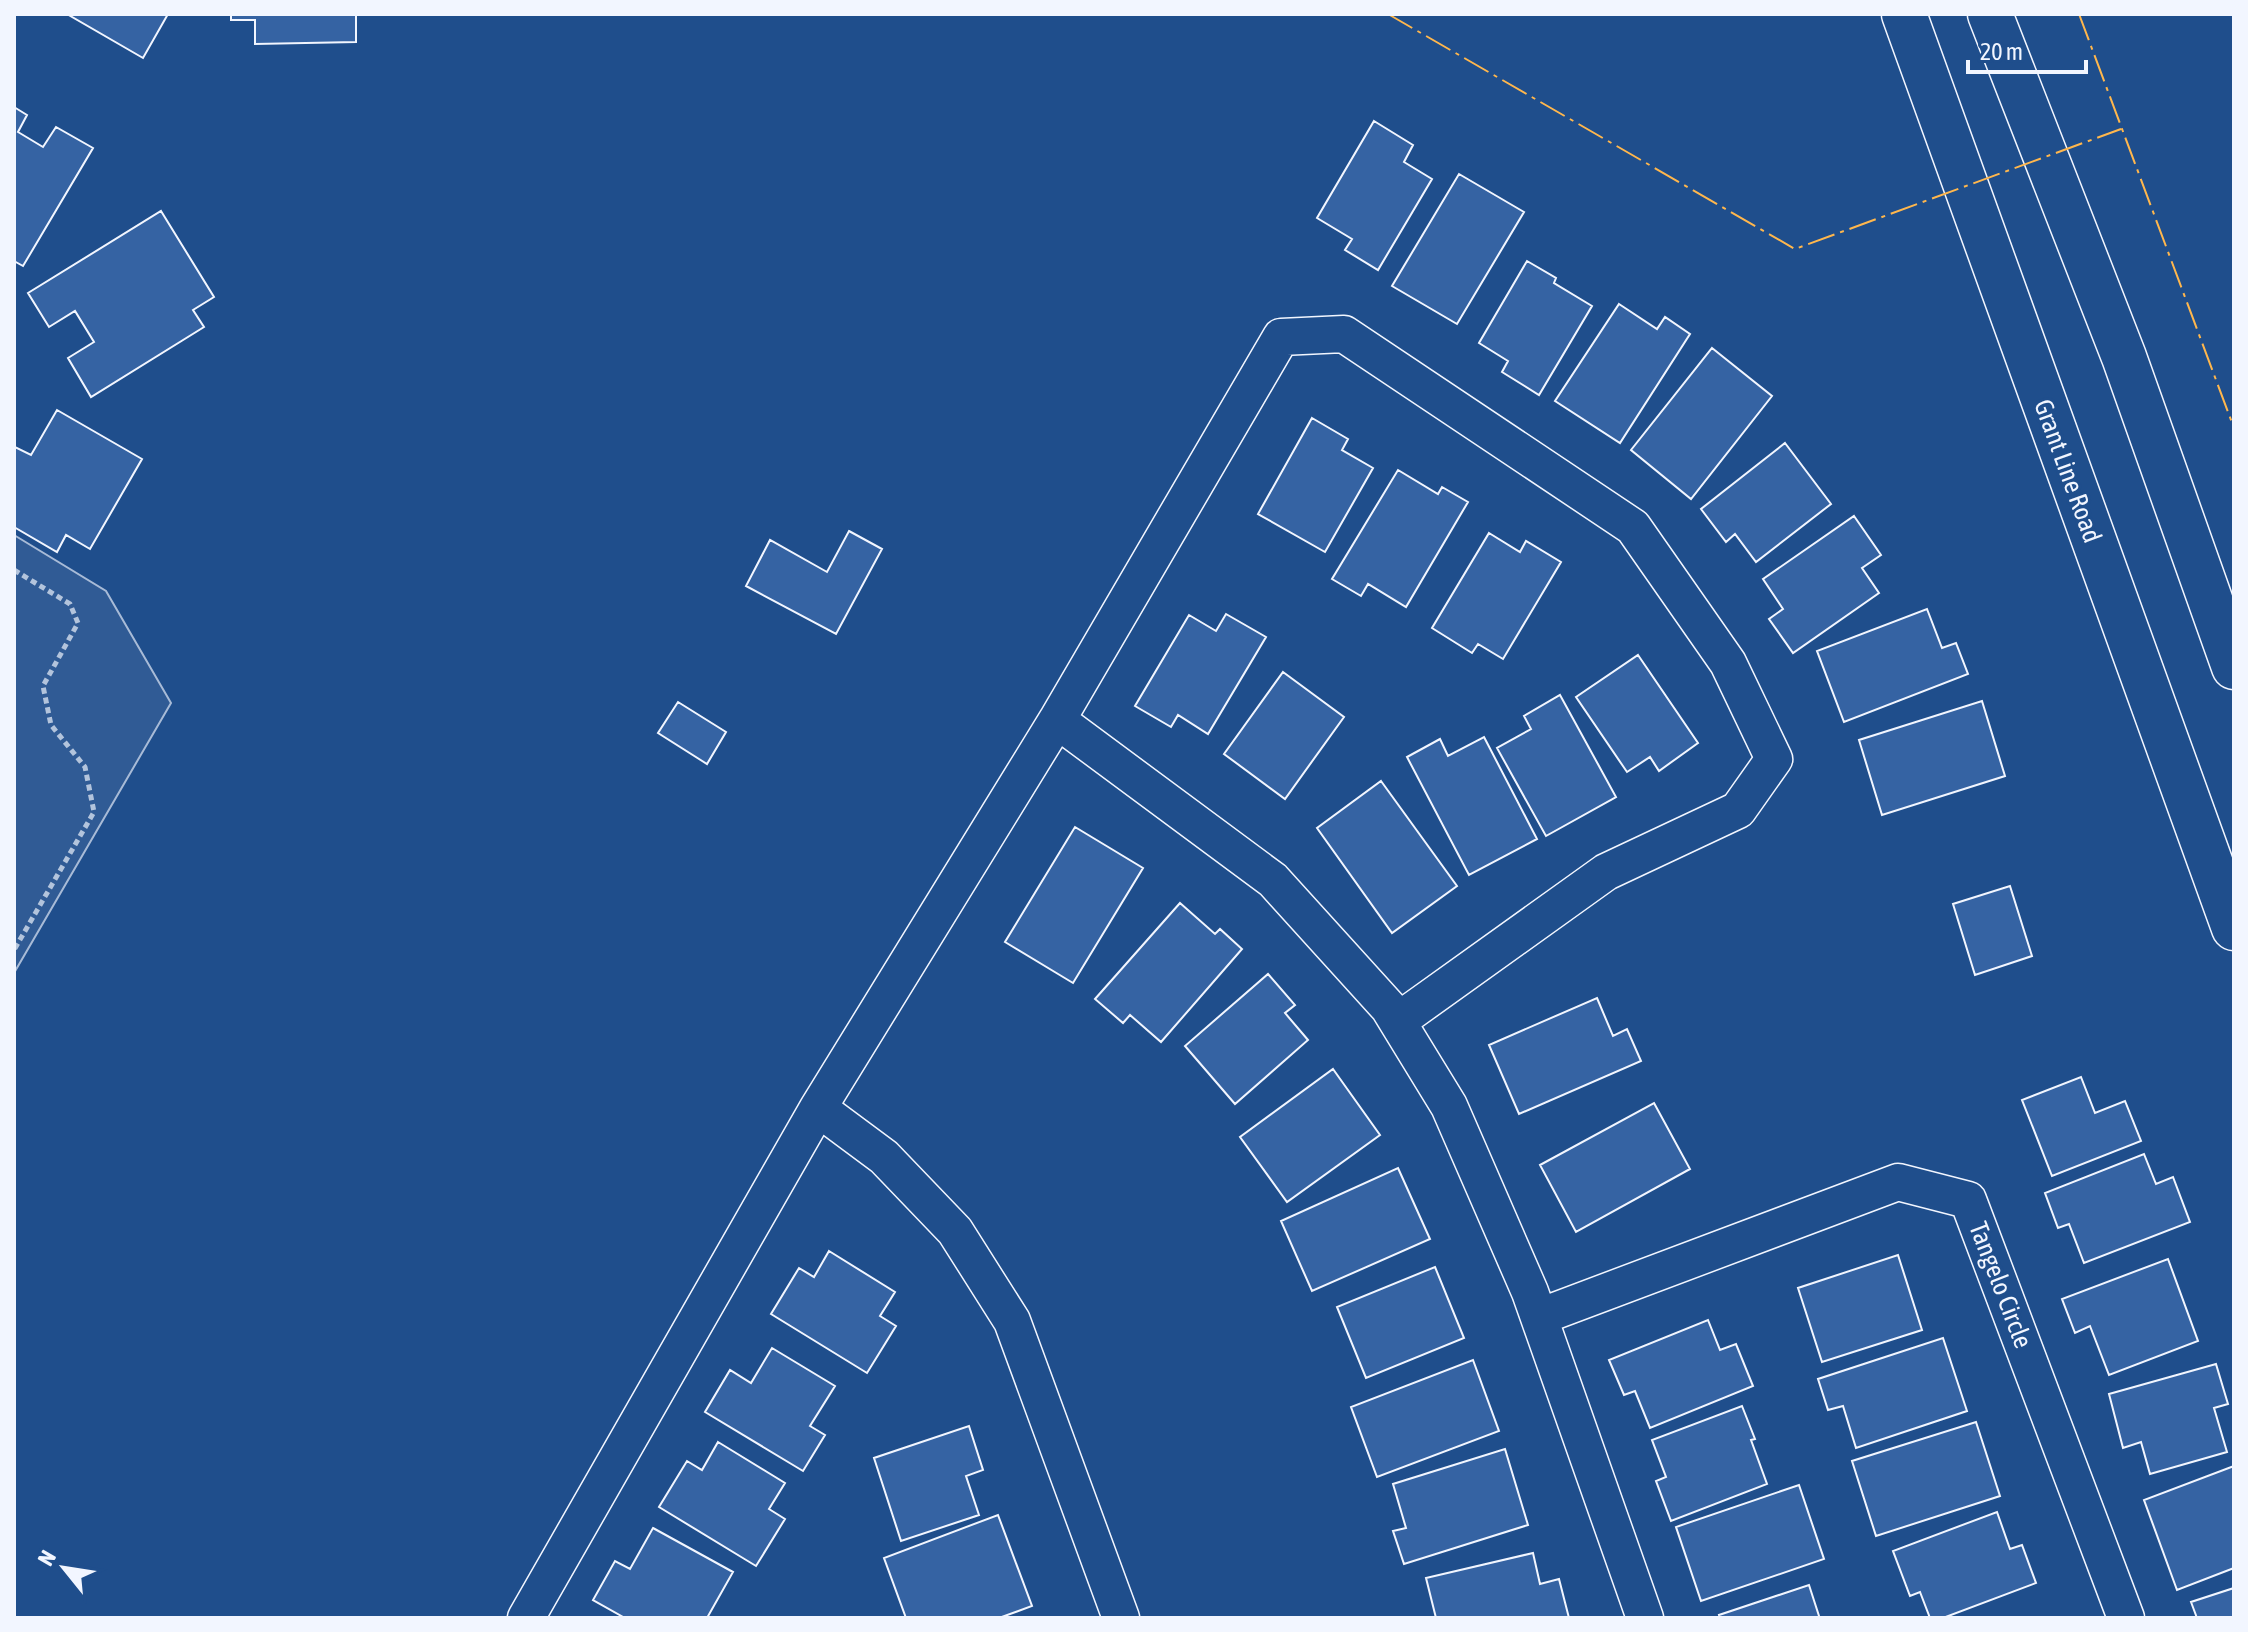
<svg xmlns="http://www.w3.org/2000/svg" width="2248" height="1632" viewBox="0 0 2248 1632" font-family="'Asap Condensed',sans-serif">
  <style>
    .built { fill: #305b95; stroke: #a8bbd7; stroke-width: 2 }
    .building { fill: #3563a3; stroke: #f2f6ff; stroke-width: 2 }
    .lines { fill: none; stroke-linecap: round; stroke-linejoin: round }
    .minor-casing { stroke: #f2f6ff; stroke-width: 39 }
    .primary-casing { stroke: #f2f6ff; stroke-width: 47 }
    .path { stroke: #b3c4dc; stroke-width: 5; stroke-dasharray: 6 4; stroke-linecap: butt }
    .minor { stroke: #1f4e8c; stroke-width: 36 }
    .primary { stroke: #1f4e8c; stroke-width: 44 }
    .power { stroke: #ffb74d; stroke-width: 2; stroke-dasharray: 28 6 4 6; stroke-linecap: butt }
    .labels { text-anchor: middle; stroke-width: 6; stroke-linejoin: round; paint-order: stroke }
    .street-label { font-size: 26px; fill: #f2f6ff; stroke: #1f4e8c }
  </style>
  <rect width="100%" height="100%" fill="#1f4e8c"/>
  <path class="built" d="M14 535 106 591 171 703 14 973Z"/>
  <path class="building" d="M67 14H168L143 58Z
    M231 14H356V42L255 44V20H231Z
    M14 107 27 115 18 132 43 147 56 127 93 148 23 266 14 261Z
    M1374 121 1413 145 1404 162 1432 179 1378 270 1345 250 1352 239 1317 218Z
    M1459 174 1524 212 1457 324 1392 286Z
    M161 211 214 297 193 310 204 327 91 397 68 358 94 342 75 311 49 327 28 293Z
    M1527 261 1556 278 1554 283 1592 306 1539 395 1502 372 1508 361 1479 343Z
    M1619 304 1657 329 1665 317 1690 334 1620 443 1555 401Z
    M1712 348 1772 396 1691 499 1631 450Z
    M57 410 142 459 90 549 66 535 57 552 14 527V449L15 447 31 455Z
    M1312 418 1348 439 1342 450 1373 468 1325 552 1258 514Z
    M1785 443 1831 504 1756 562 1735 534 1726 542 1701 509Z
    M1398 470 1438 494 1442 487 1468 502 1406 607 1368 584 1361 596 1332 579Z
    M1854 516 1881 555 1862 568 1879 593 1793 653 1769 619 1783 609 1763 579Z
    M849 531 882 549 836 634 746 586 770 540 827 572Z
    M1489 533 1520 552 1526 541 1561 562 1503 659 1478 644 1472 653 1432 628Z
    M1927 609 1942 648 1956 643 1968 674 1844 722 1817 651Z
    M1226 614 1266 637 1208 734 1178 715 1171 727 1135 706 1189 615 1216 631Z
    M1638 655 1698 743 1659 771 1650 757 1627 772 1576 697Z
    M1283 672 1344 717 1285 799 1224 754Z
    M1560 695 1616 797 1546 836 1497 748 1531 729 1524 716Z
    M1982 701 2005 776 1882 815 1859 740Z
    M678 702 726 732 707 764 658 733Z
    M1484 737 1537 839 1469 875 1407 757 1440 739 1448 756Z
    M1381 781 1457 886 1392 933 1317 828Z
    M1075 827 1143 868 1073 983 1005 942Z
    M2010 886 2032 956 1975 975 1953 904Z
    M1180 903 1215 934 1220 929 1242 949 1161 1042 1130 1015 1123 1023 1095 999Z
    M1268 974 1295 1005 1285 1013 1308 1040 1235 1104 1185 1046Z
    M1597 998 1613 1036 1627 1029 1641 1061 1519 1114 1489 1045Z
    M1333 1069 1380 1135 1287 1202 1240 1137Z
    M2081 1077 2095 1113 2125 1101 2141 1141 2052 1176 2022 1100Z
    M1654 1103 1690 1169 1576 1232 1540 1165Z
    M2144 1154 2156 1184 2173 1177 2190 1222 2084 1263 2069 1224 2058 1228 2045 1193Z
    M1398 1168 1430 1239 1312 1291 1281 1221Z
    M829 1251 895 1292 880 1316 896 1326 867 1373 771 1314 799 1268 814 1277Z
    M1898 1255 1922 1330 1822 1362 1798 1288Z
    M2168 1259 2198 1341 2109 1375 2090 1326 2075 1333 2062 1299Z
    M1435 1267 1464 1338 1366 1378 1337 1307Z
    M1708 1320 1720 1350 1736 1344 1753 1386 1650 1428 1635 1391 1624 1395 1609 1360Z
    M1943 1338 1967 1411 1856 1448 1843 1406 1828 1410 1818 1379Z
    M772 1348 835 1386 810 1426 825 1435 803 1471 705 1412 730 1370 751 1383Z
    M1473 1360 1499 1431 1377 1477 1351 1407Z
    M2216 1364 2228 1404 2214 1408 2227 1452 2150 1474 2141 1442 2123 1448 2109 1394Z
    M1742 1406 1755 1439 1751 1440 1767 1484 1671 1521 1656 1481 1666 1477 1652 1440Z
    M1976 1422 2000 1496 1876 1536 1852 1461Z
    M969 1426 983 1470 966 1476 979 1515 901 1541 874 1458Z
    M718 1442 785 1483 769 1509 785 1519 756 1566 659 1507 687 1461 702 1470Z
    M1505 1449 1528 1525 1404 1564 1393 1531 1406 1528 1393 1484Z
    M2234 1466V1568L2177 1590 2144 1500Z
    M1799 1485 1824 1559 1701 1601 1676 1527Z
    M1997 1512 2010 1549 2022 1545 2036 1583 1943 1618H1930L1920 1592 1910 1596 1893 1551Z
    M998 1515 1032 1606 999 1618H906L884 1558Z
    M653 1528 733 1572 707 1618H625L593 1600 615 1561 630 1569Z
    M1533 1553 1540 1584 1559 1579 1569 1618H1436L1426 1578Z
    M1809 1585 1819 1616 1817 1618H1720L1719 1615Z
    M2234 1588V1618H2197L2191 1602Z"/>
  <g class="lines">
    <defs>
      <path id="minor" d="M1398 1021 1606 872 1738 810 1774 759 1728 663 1633 527 1344 334 1281 337 1057 720 1273 880 1389 1008 1449 1106 1530 1292 1645 1618
        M818 1108 1057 720
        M1539 1317 1898 1182 1968 1200 2126 1618
        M526 1618 818 1108 884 1157 955 1231 1012 1321 1121 1618"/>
      <path id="primary" d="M1904 14 2234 928
        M1990 14 2124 357 2234 667"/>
    </defs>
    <use href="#minor" class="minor-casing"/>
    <use href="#primary" class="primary-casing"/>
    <path class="path" d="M14 570 70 604 78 623 43 686 51 725 85 767 94 812 14 950"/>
    <use href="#minor" class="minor"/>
    <use href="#primary" class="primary"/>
    <path class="power" d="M1388 14 1795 249 2121 129
      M2079 14 2234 428"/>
  </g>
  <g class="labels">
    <g class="street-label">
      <text transform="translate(2068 471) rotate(70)" y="9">Grant Line Road</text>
      <text transform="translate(2001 1285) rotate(69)" y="9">Tangelo Circle</text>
    </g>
  </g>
  <rect width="2248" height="1632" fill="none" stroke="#f2f6ff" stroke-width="32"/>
  <g transform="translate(64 1568) rotate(300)" stroke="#1f4e8c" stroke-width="6" paint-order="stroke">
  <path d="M0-6L14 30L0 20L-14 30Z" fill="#f2f6ff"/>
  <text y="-12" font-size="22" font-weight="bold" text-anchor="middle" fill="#f2f6ff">N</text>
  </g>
  <path d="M1968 60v12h118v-12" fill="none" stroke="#f2f6ff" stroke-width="4"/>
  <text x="1980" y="60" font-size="24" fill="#f2f6ff" stroke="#1f4e8c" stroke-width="6" paint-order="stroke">20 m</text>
</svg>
